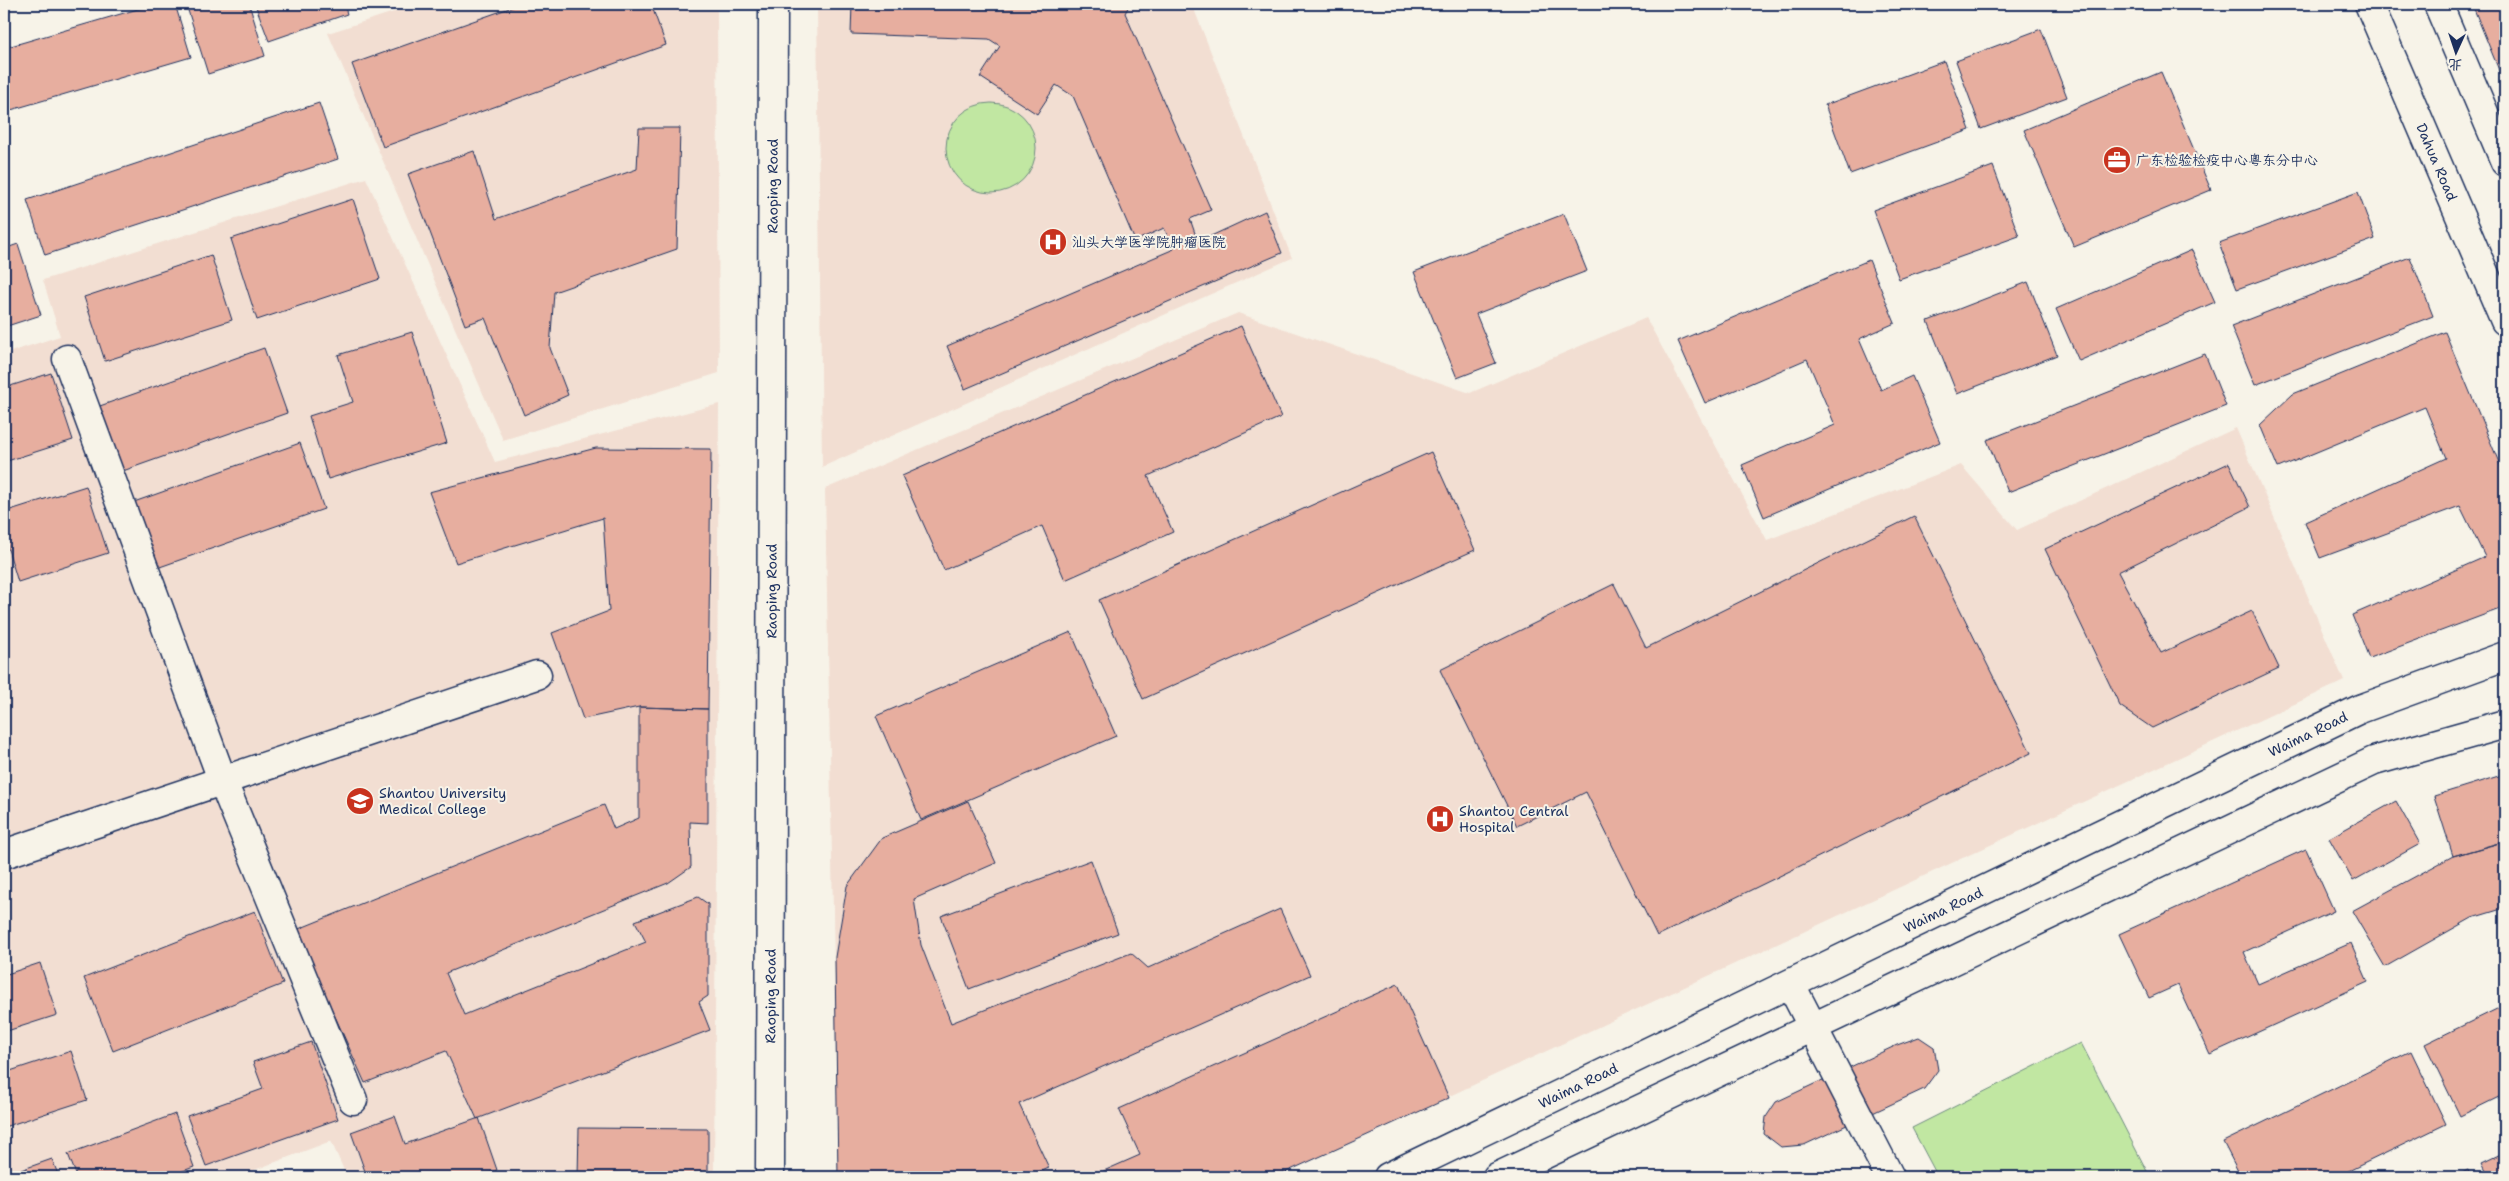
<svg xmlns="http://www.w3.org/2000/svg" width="2509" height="1181" viewBox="0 0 2509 1181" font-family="'Shantell Sans','LXGW WenKai TC',sans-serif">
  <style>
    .built { fill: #f2ded2 }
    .green { fill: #c1e7a2; stroke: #6e8b80 }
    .building { fill: #e7ae9f; stroke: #1b2f5e }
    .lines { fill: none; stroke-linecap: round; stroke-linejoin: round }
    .minor-casing { stroke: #1b2f5e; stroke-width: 31 }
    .minor { stroke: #f7f3e8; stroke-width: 28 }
    .labels { text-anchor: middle; stroke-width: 4; stroke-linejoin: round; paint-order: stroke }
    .poi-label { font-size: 14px; fill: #1b2f5e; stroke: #f7f3e8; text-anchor: start }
    .street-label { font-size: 14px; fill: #1b2f5e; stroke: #f7f3e8 }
  </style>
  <rect width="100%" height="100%" fill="#f7f3e8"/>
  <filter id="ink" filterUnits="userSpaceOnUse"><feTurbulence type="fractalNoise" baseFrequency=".02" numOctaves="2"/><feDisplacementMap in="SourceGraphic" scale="10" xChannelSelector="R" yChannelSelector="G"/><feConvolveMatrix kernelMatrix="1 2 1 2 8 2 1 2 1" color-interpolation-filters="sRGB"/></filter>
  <g filter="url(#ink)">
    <path class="built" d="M419 4H717L719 373 503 440 328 33Z
      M817 4H1192L1292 258 822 467Z
      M366 178 495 462 719 404 714 1177H347L331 1141 236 1177H4V354L60 336 43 280Z
      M1238 313 1470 393 1646 318 1767 540 1961 465 2017 530 2236 428 2344 681 1275 1177H838L825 489Z"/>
    <path class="green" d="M946 148a45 45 0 1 1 90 0a45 45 0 1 1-90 0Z
      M2081 1043 2150 1177H1938L1912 1128Z"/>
    <path class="building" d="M155 4H175L191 57 4 112V48Z
      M186 4H249L265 56 208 74Z
      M255 4H344L347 14 269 41Z
      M358 4H378L360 10Z
      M521 4H651L666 45 383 147 352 64Z
      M852 4H1130L1125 13 1211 210 1190 219 1198 242 1265 211 1282 253 965 389 947 346 1174 249 1164 228 1135 241 1073 96 1056 85 1037 114 980 77 1000 46 989 39 851 34Z
      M2472 4H2505V85Z
      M2041 29 2067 97 1981 129 1956 61Z
      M1944 61 1970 130 1850 174 1825 105Z
      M2161 72 2211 190 2074 247 2024 130Z
      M319 103 338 159 45 255 27 200Z
      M639 128H680L677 249 554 292 550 348 568 395 524 415 485 318 465 325 408 174 474 151 496 219 637 169Z
      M1993 166 2019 236 1899 279 1873 210Z
      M2358 192 2375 239 2237 289 2219 243Z
      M353 199 380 279 257 320 231 239Z
      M1564 214 1587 271 1476 314 1496 363 1457 378 1414 272Z
      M18 244 41 315 4 327V249Z
      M2192 250 2215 302 2079 361 2056 309Z
      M211 255 232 320 105 361 84 297Z
      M2410 257 2433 316 2255 385 2231 326Z
      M1869 260 1895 323 1859 339 1881 390 1912 376 1940 442 1764 517 1742 465 1835 425 1807 359 1705 403 1678 341Z
      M2028 282 2057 355 1957 394 1928 321Z
      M1241 326 1281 417 1148 476 1173 532 1065 580 1042 526 944 570 902 476Z
      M412 332 447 443 328 479 309 416 353 402 338 355Z
      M2445 332 2505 477V607L2369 658 2352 615 2485 557 2460 506 2320 558 2305 522 2446 458 2425 407 2278 468 2260 425 2293 394Z
      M264 348 287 413 120 472 97 407Z
      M2205 354 2226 406 2008 492 1987 440Z
      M51 373 73 440 4 462V388Z
      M300 443 324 509 157 568 134 502Z
      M596 448 711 449 708 709 639 707 583 719 552 633 609 611 603 518 456 563 429 492Z
      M1431 452 1475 550 1143 699 1099 600Z
      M2229 463 2250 507 2118 572 2161 653 2252 611 2279 668 2152 728 2120 706 2045 549Z
      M86 486 108 553 18 582 4 536V512Z
      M1914 516 2031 753 1657 936 1586 792 1517 826 1440 670 1614 584 1646 648Z
      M1071 632 1116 736 921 820 876 716Z
      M639 707 708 709V823L690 822 691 867 668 883 446 973 464 1015 646 942 635 921 698 897 708 904V996L699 1002 710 1030 477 1119 446 1051 365 1083 296 930 604 805 614 829 639 818Z
      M2505 774V841L2453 856 2434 796Z
      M968 801 996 863 914 899 921 945 951 1023 1131 953 1148 968 1280 909 1310 975 1019 1104 1049 1168 1028 1177H838L835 957 847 886 882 838Z
      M2396 801 2420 844 2353 881 2329 838Z
      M2500 843 2505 854V908L2472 918 2385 967 2352 911 2453 856Z
      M2306 849 2334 911 2244 952 2258 984 2351 943 2368 982 2210 1054 2178 985 2149 998 2119 934Z
      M1091 860 1118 933 969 989 941 916Z
      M255 911 283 984 113 1051 84 978Z
      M40 963 57 1015 4 1032V975Z
      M1398 984 1449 1098 1275 1177H1090L1140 1155 1119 1109Z
      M2505 1005V1094L2460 1116 2425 1044Z
      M1919 1037 1934 1047 1938 1070 1924 1089 1804 1145 1781 1147 1764 1134 1766 1117 1776 1102 1897 1045Z
      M311 1042 338 1119 206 1166 187 1116 263 1089 253 1062Z
      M71 1051 87 1100 4 1127V1073Z
      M2411 1051 2446 1124 2336 1177H2241L2223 1142Z
      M175 1114 194 1167 166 1177H77L68 1154Z
      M395 1116 405 1144 479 1118 497 1170 477 1177H367L351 1132Z
      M579 1128 708 1129V1177H578Z
      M2505 1152V1177H2489L2482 1163Z
      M52 1159 59 1177H4V1176Z
      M2468 1170 2471 1177H2454Z"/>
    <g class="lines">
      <defs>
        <g id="minor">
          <path id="s1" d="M2369 4 2505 321"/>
          <path d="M2438 4 2505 162"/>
          <path d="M67 359 223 782 353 1100"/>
          <path d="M4 854 537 675"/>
          <path d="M1791 985 1890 1177"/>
          <path id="s2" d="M770 1177 773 4"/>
          <path id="s3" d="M1388 1177 2360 709 2505 656"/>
          <path d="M1497 1177 2374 761 2505 724"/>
        </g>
      </defs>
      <use href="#minor" class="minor-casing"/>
      <use href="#minor" class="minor"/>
    </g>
  </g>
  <defs>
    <symbol id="office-disc" viewBox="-11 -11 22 22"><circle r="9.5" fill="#c8321e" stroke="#f7f3e8"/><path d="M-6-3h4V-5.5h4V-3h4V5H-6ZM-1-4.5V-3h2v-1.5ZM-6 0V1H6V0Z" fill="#fff"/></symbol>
    <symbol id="hospital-disc" viewBox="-11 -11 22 22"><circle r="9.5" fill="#c8321e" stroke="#f7f3e8"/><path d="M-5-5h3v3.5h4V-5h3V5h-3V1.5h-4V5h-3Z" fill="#fff"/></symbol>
    <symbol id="university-disc" viewBox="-11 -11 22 22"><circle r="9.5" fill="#c8321e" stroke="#f7f3e8"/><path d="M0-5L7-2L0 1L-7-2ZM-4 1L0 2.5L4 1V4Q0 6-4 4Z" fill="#fff"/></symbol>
  </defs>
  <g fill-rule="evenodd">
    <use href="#office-disc" x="2101" y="144" width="32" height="32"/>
    <use href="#hospital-disc" x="1037" y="226" width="32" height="32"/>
    <use href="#university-disc" x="344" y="785" width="32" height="32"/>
    <use href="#hospital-disc" x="1424" y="803" width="32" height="32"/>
  </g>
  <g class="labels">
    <g class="poi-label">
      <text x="2136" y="165">广东检验检疫中心粤东分中心</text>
      <text x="1072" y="247">汕头大学医学院肿瘤医院</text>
      <text x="379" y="798">Shantou University<tspan x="379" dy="16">Medical College</tspan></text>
      <text x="1459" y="816">Shantou Central<tspan x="1459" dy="16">Hospital</tspan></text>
    </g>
    <g class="street-label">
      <text dy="5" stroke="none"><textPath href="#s1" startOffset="172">Dahua Road</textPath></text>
      <text dy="5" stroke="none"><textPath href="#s2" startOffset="991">Raoping Road</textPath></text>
      <text dy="5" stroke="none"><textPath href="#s2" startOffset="586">Raoping Road</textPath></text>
      <text dy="5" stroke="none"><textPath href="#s3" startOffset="1021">Waima Road</textPath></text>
      <text dy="5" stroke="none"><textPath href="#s3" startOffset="616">Waima Road</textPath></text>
      <text dy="5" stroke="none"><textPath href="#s2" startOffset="181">Raoping Road</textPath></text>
      <text dy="5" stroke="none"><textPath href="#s3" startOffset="211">Waima Road</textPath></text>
    </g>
  </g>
  <rect width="2509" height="1181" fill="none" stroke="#f7f3e8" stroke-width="20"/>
  <rect x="10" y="10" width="2489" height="1161" fill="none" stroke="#1b2f5e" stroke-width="2" filter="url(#ink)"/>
  <g transform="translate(2456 52) rotate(183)" stroke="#f7f3e8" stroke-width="4" paint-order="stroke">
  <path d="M0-4L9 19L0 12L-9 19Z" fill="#1b2f5e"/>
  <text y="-8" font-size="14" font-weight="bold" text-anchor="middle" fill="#1b2f5e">北</text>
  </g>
</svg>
